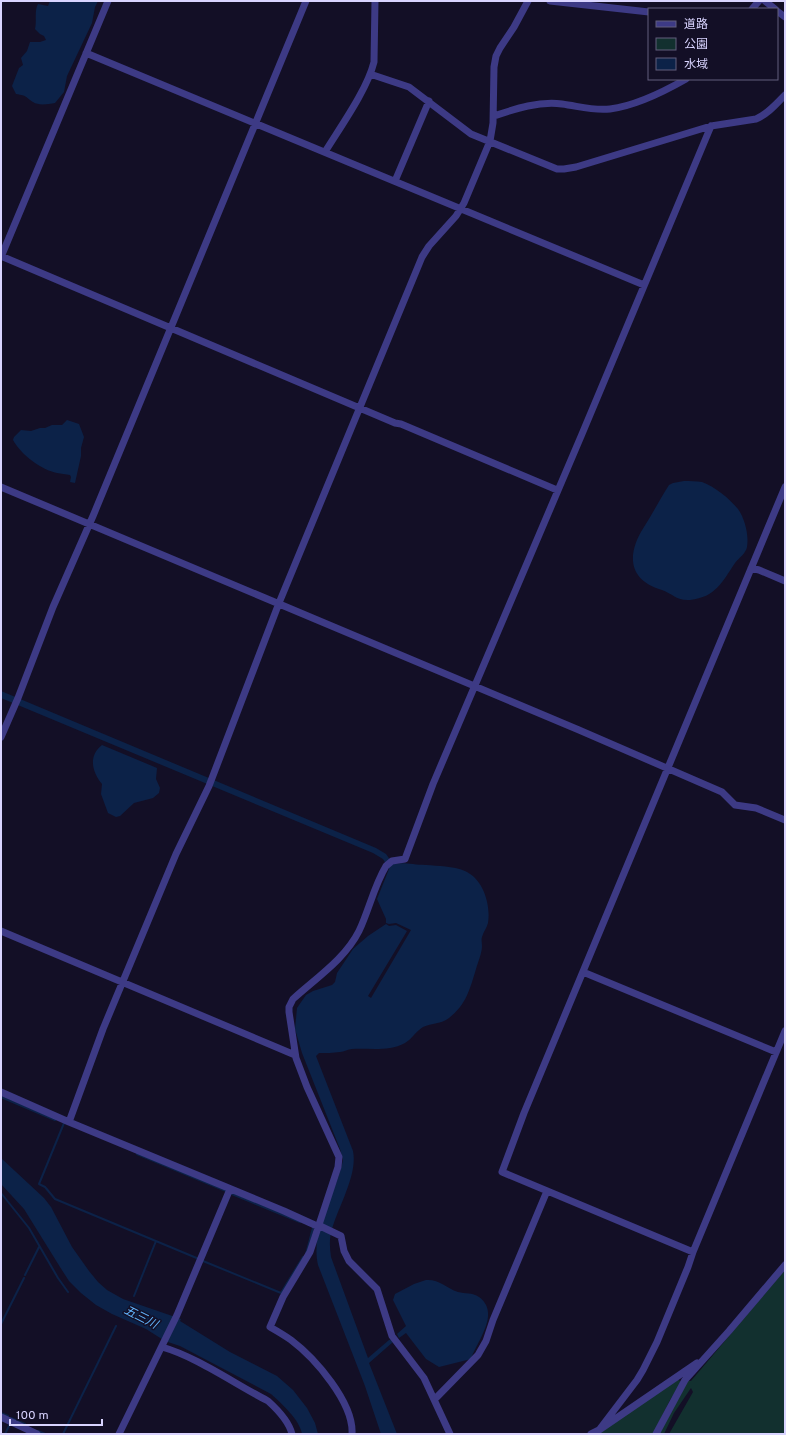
<svg xmlns="http://www.w3.org/2000/svg" width="786" height="1435" viewBox="0 0 786 1435" font-family="Overpass,'Noto Sans JP',sans-serif">
  <style>
    .green { fill: #12302f }
    .water { fill: #0c2248 }
    .pier { fill: #130f26 }
    .lines { fill: none; stroke-linecap: round; stroke-linejoin: round }
    .stream { stroke: #0c2248; stroke-width: 2 }
    .minor { stroke: #3d3a85; stroke-width: 7 }
    .labels { text-anchor: middle; stroke-width: 3; stroke-linejoin: round; paint-order: stroke }
    .water-label { font-size: 12px; font-style: italic; fill: #62b6ff; stroke: #130f26 }
  </style>
  <rect width="100%" height="100%" fill="#130f26"/>
  <path class="green" d="M785 1270V1434H669L693 1392 691 1388 674 1413 664 1434H659L688 1381H691Z
    M678 1379 681 1382 670 1400 653 1434H596Z"/>
  <path class="water" d="M50 1H98L95 7 92 23 67 76 64 92 55 103C48 104 39 106 33 102 24 96 28 96 16 94L12 86 19 68 23 65 21 58 27 51 30 42H40L46 40 44 36 40 34 35 29C37 21 34 11 38 4L48 6Z
    M67 420 79 424 84 437 81 448V456L75 483 70 482 71 477 70 475C66 474 61 474 57 473 42 470 21 455 13 440L14 437 21 430 31 431 40 428H45L52 425H62Z
    M684 481C690 481 696 481 702 482 714 486 730 499 738 509 745 519 749 535 747 547 746 553 739 558 735 563 722 582 716 597 690 600 677 601 673 594 662 590 627 580 627 553 644 527 653 513 660 499 669 485L673 483Z
    M1 691 376 848 386 854 393 864C405 862 413 865 426 865 438 866 453 866 465 871 483 879 491 904 488 923 487 928 483 932 482 937 481 940 482 943 482 946 482 953 478 962 476 969 470 989 466 1005 449 1018 441 1024 432 1023 423 1027 416 1031 412 1039 405 1043 388 1052 370 1048 352 1049 348 1049 344 1052 340 1052 333 1053 326 1053 319 1053L316 1056 353 1151C358 1176 337 1208 331 1233 329 1241 330 1249 331 1257L368 1358 389 1340 392 1339 393 1342 369 1363 397 1434H381L365 1386 318 1265C310 1228 336 1195 343 1160L340 1149 302 1053 295 1029 297 1008 306 995 313 991 332 985 335 982 337 973 353 949 368 936 386 924V919L377 899 389 869 383 859 373 853 1 698Z
    M102 745 157 768 156 779 160 788 159 793 153 798 134 803 120 816 116 817 108 813 101 794 102 784C92 772 88 756 102 745Z
    M1 1158 44 1198 51 1207 72 1247 89 1271 98 1282 107 1290 123 1299 181 1319 180 1321 230 1352 277 1376 293 1390 307 1408 315 1423 318 1434H302C300 1420 281 1403 271 1394L180 1346 165 1341 146 1329 112 1314 96 1305 81 1293 69 1281 60 1267 24 1209 1 1184Z
    M426 1280C439 1279 446 1288 458 1292 465 1294 472 1292 479 1297 501 1313 477 1341 471 1359L439 1367 426 1359 406 1333 399 1338 397 1334 406 1326 393 1300 395 1294 414 1284Z"/>
  <path class="pier" d="M386 923 389 924 396 923 411 930 371 998 368 996 407 931 396 925 389 926 386 924Z"/>
  <g class="lines">
    <path class="stream" d="M1 1097 55 1120
      M64 1123 39 1184 45 1187 55 1199 199 1259
      M137 1154 226 1191
      M1 1193 29 1228 58 1278 68 1292
      M232 1194 300 1222
      M306 1254 313 1228
      M203 1261 281 1293 303 1257
      M25 1275 39 1247
      M134 1296 156 1241
      M1 1324 24 1278
      M1 1413 8 1416
      M11 1418 25 1424
      M38 1431 45 1434
      M5 1434 10 1424
      M63 1434 116 1326"/>
    <path class="minor" d="M550 1 649 12
      M765 1 775 9
      M752 9 759 1
      M777 11 785 17
      M86 53 644 285
      M370 74 409 87 471 134 557 169H564L576 167 711 126 756 119C768 114 776 104 785 95
      M494 116C515 109 538 101 562 104 578 106 593 111 610 109 634 106 665 91 686 79
      M325 152C341 126 367 90 374 62L375 1
      M395 181 429 101
      M1 256 395 423 401 424 557 490
      M1 257 108 1
      M1 487 579 730 722 792 735 805 756 808 785 820
      M751 568 759 570 785 581
      M1 737 18 698 53 607 93 516 306 1
      M1 931 295 1055
      M583 972 776 1052
      M1 1092 69 1122 284 1211 317 1226
      M69 1122 103 1029 176 854 209 786 279 603 422 257 429 246 456 216 464 203 490 141 493 123 494 67 496 56 500 48 514 27 528 1
      M318 1225 341 1236 344 1251 349 1261 377 1289 392 1336 424 1378 450 1434
      M693 1252 502 1172 524 1113 785 487
      M162 1347C197 1357 235 1384 268 1401 278 1410 289 1422 292 1434
      M435 1399 478 1355 486 1341 493 1320 547 1191
      M1 1417 37 1434
      M599 1430 637 1380 643 1370 657 1342 688 1267 693 1252 785 1031
      M119 1434 177 1315 230 1189
      M352 1434C354 1403 315 1358 291 1340 284 1335 277 1331 270 1327L283 1297 310 1252 338 1167 339 1157 307 1087 296 1058 289 1012V1007L293 999C316 978 345 959 359 931 369 910 374 886 386 866L392 861 405 859 433 784 582 434 711 126
      M591 1434 599 1430 697 1363
      M656 1434 685 1380 729 1331 785 1265"/>
  </g>
  <g class="labels">
    <g class="water-label">
      <text transform="translate(141 1317) rotate(27)" y="4">五三川</text>
    </g>
  </g>
  <rect width="786" height="1435" fill="none" stroke="#d9d4ff" stroke-width="4"/>
  <rect x="648" y="8" width="130" height="72" fill="#130f26" stroke="#625e7d"/>
  <rect x="656" y="21" width="20" height="6" fill="#3d3a85" stroke="#625e7d"/>
  <text x="684" y="28" font-size="12" fill="#d9d4ff">道路</text>
  <rect x="656" y="38" width="20" height="12" fill="#12302f" stroke="#625e7d"/>
  <text x="684" y="48" font-size="12" fill="#d9d4ff">公園</text>
  <rect x="656" y="58" width="20" height="12" fill="#0c2248" stroke="#625e7d"/>
  <text x="684" y="68" font-size="12" fill="#d9d4ff">水域</text>
  <path d="M10 1419v6h92v-6" fill="none" stroke="#d9d4ff" stroke-width="2"/>
  <text x="16" y="1419" font-size="12" fill="#d9d4ff" stroke="#130f26" stroke-width="3" paint-order="stroke">100 m</text>
</svg>
